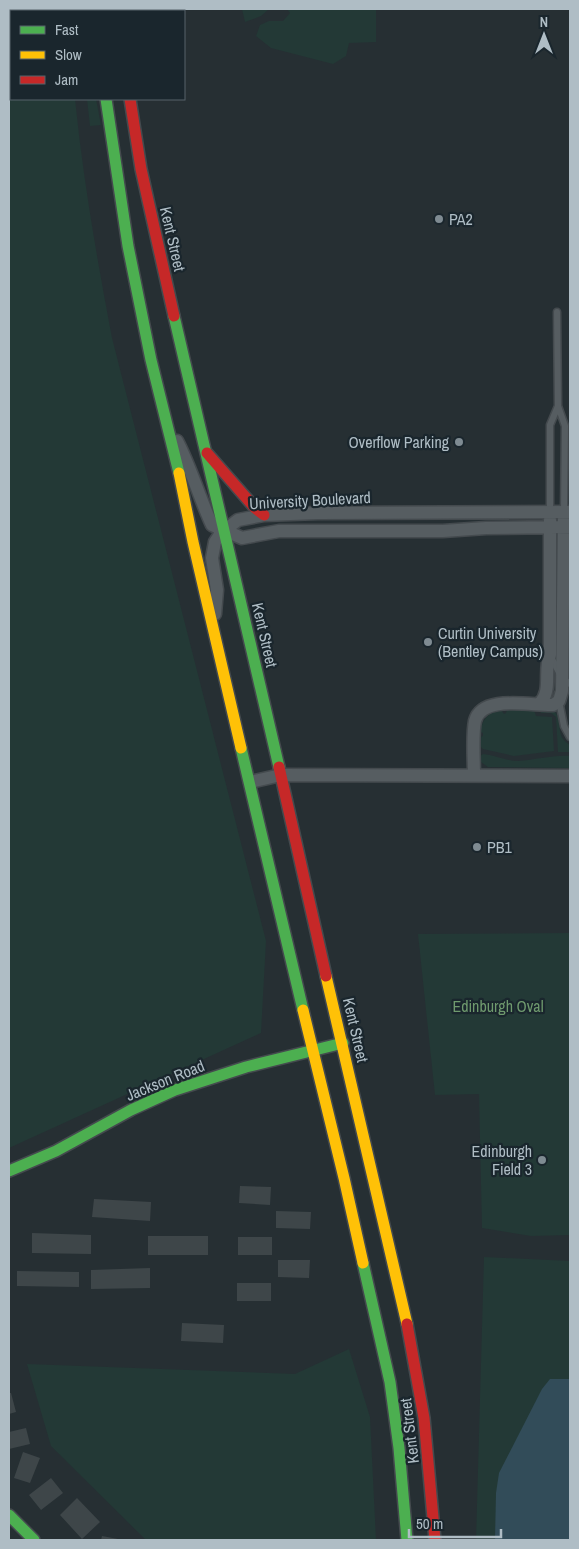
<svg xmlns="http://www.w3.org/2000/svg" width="579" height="1549" viewBox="0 0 579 1549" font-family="'Archivo Narrow',sans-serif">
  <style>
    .green { fill: #233936 }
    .water { fill: #324c59 }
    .building { fill: #3e4649 }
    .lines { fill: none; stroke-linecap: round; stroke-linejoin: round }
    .lane-casing { stroke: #444a4e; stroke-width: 9 }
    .street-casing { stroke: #444a4e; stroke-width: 15 }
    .fast-casing { stroke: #444a4e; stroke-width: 14 }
    .slow-casing { stroke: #444a4e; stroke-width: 14 }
    .jam-casing { stroke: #444a4e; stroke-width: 14 }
    .lane { stroke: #565d61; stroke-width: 6 }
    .street { stroke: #565d61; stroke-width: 12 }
    .fast { stroke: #4caf50; stroke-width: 11 }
    .slow { stroke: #ffc107; stroke-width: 11 }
    .jam { stroke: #c62828; stroke-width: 11 }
    .poi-dot { fill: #7f8b92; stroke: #1a262d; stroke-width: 2 }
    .labels { text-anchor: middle; stroke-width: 4.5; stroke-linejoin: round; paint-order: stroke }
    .poi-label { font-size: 16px; fill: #afbdc5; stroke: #1a262d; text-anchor: start }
    .street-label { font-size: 16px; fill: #afbdc5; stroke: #1a262d }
    .park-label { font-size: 16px; fill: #6f9a6e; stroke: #1a262d }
  </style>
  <rect width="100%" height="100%" fill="#262f33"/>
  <path class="green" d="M9 9H73V11H11V99H75C83 179 97 259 112 338L266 941 261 1033 9 1148Z
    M242 9H269L261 16 245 22Z
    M287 9H376V42L349 43 346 56 333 64 271 48 256 36 260 25 269 21H283L290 13Z
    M87 99H96L101 125 90 126Z
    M501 710 504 714 506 713 507 710H534L536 716 552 717 554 751 514 756 483 749 480 746V737L483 736V733L480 732C482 720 488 712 501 710Z
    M541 710 554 711C565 722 553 735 570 745V752H558L556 717 551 713H541Z
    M483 754C494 755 507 761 518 761 536 760 552 755 570 756V768L488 767 481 762 480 756Z
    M570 933V1235L531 1236 482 1228 479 1094 435 1095 418 934Z
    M484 1257 570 1261V1540H476Z
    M349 1349 370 1417 376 1540H146L51 1446 27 1364 295 1374Z"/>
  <path class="water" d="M550 1379H570V1540H495L496 1493 499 1473 542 1389Z"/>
  <path class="building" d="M240 1186 271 1187 270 1205 239 1203Z
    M94 1199 151 1202 150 1221 92 1217Z
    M276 1211 311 1212 310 1229 276 1228Z
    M32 1233 91 1235V1254L32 1253Z
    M148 1236H208V1255H148Z
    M238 1237H272V1255H238Z
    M278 1260H310L309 1278 278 1277Z
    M150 1268V1288L91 1289V1270Z
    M17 1271 79 1272V1287L17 1286Z
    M237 1283H271V1301H237Z
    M182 1323 224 1325 223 1343 181 1341Z
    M9 1393H11L16 1412 9 1414Z
    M26 1428 30 1444 9 1449V1432Z
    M23 1452 40 1458 30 1483 14 1478Z
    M51 1478 63 1493 41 1510 29 1495Z
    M77 1498 100 1522 82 1539 60 1515Z
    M102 1536 118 1539V1540H101Z"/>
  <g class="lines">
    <defs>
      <path id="lane" d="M557 312 558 406 565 426 564 512
        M550 512V425L558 406
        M552 659 562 678 570 684
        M559 701 564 726 570 737"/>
      <path id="street" d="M177 441C191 468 199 497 212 525L242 538 279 531H443L486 528 570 527
        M215 614 217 590 212 558 215 542 221 533 238 520 264 515 318 513 570 512
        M539 704C553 691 543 671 550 655V520
        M474 775C474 761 472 735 475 721 482 694 532 706 553 705L559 701 562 691 564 519
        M250 782 281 775 570 776"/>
      <path id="fast" d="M93 9V11
        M121 9V11
        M106 99 128 246 151 360 179 473
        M174 316 279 767
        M241 748 303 1010
        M9 1171 56 1151 131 1110 175 1090 246 1067 343 1043
        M363 1263 390 1382 399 1448 407 1540
        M9 1515 34 1540"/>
      <path id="slow" d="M179 473 193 542 241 748
        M326 976 407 1324
        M303 1010 344 1178 363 1263"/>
      <path id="jam" d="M130 99 141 169 174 316
        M207 453 255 508 264 515
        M279 767 326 976
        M407 1324 424 1418 435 1540"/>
    </defs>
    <use href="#lane" class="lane-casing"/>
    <use href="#street" class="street-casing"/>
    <use href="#fast" class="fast-casing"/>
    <use href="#slow" class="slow-casing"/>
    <use href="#jam" class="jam-casing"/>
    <use href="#lane" class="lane"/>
    <use href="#street" class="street"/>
    <use href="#fast" class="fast"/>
    <use href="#slow" class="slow"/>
    <use href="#jam" class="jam"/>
  </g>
  <g class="poi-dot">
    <circle cx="439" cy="219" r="5"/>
    <circle cx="459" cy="442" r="5"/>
    <circle cx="428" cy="642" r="5"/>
    <circle cx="477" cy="847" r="5"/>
    <circle cx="542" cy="1160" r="5"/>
  </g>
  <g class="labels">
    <g class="poi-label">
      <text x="449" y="225">PA2</text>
      <text x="449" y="448" text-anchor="end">Overflow Parking</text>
      <text x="438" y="639">Curtin University<tspan x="438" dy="18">(Bentley Campus)</tspan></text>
      <text x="487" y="853">PB1</text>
      <text x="532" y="1157" text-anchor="end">Edinburgh<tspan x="532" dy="18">Field 3</tspan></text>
    </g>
    <g class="street-label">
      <text transform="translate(173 239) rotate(77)" y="6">Kent Street</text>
      <text transform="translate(310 500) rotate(-3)" y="6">University Boulevard</text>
      <text transform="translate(265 635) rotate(77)" y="6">Kent Street</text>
      <text transform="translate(356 1030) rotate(77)" y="6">Kent Street</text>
      <text transform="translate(165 1080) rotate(-22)" y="6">Jackson Road</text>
      <text transform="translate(409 1431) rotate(-97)" y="6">Kent Street</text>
    </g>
    <g class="park-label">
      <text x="498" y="1012">Edinburgh Oval</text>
    </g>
  </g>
  <rect width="579" height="1549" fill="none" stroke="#afbdc5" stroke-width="20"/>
  <rect x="10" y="10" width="175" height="90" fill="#1a262d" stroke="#56626a"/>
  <rect x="20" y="26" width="25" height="8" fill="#4caf50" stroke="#56626a"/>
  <text x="55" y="35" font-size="15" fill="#afbdc5">Fast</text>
  <rect x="20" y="51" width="25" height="8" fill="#ffc107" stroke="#56626a"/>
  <text x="55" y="60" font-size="15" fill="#afbdc5">Slow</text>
  <rect x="20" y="76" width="25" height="8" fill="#c62828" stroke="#56626a"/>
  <text x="55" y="85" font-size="15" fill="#afbdc5">Jam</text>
  <g transform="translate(544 35)" stroke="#1a262d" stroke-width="4" paint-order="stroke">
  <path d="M0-4L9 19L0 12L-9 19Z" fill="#afbdc5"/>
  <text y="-8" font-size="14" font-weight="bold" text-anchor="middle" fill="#afbdc5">N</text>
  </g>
  <path d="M409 1529v8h92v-8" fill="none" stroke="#afbdc5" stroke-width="2.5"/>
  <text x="416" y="1529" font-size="15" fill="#afbdc5" stroke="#1a262d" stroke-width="4" paint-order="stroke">50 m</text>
</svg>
